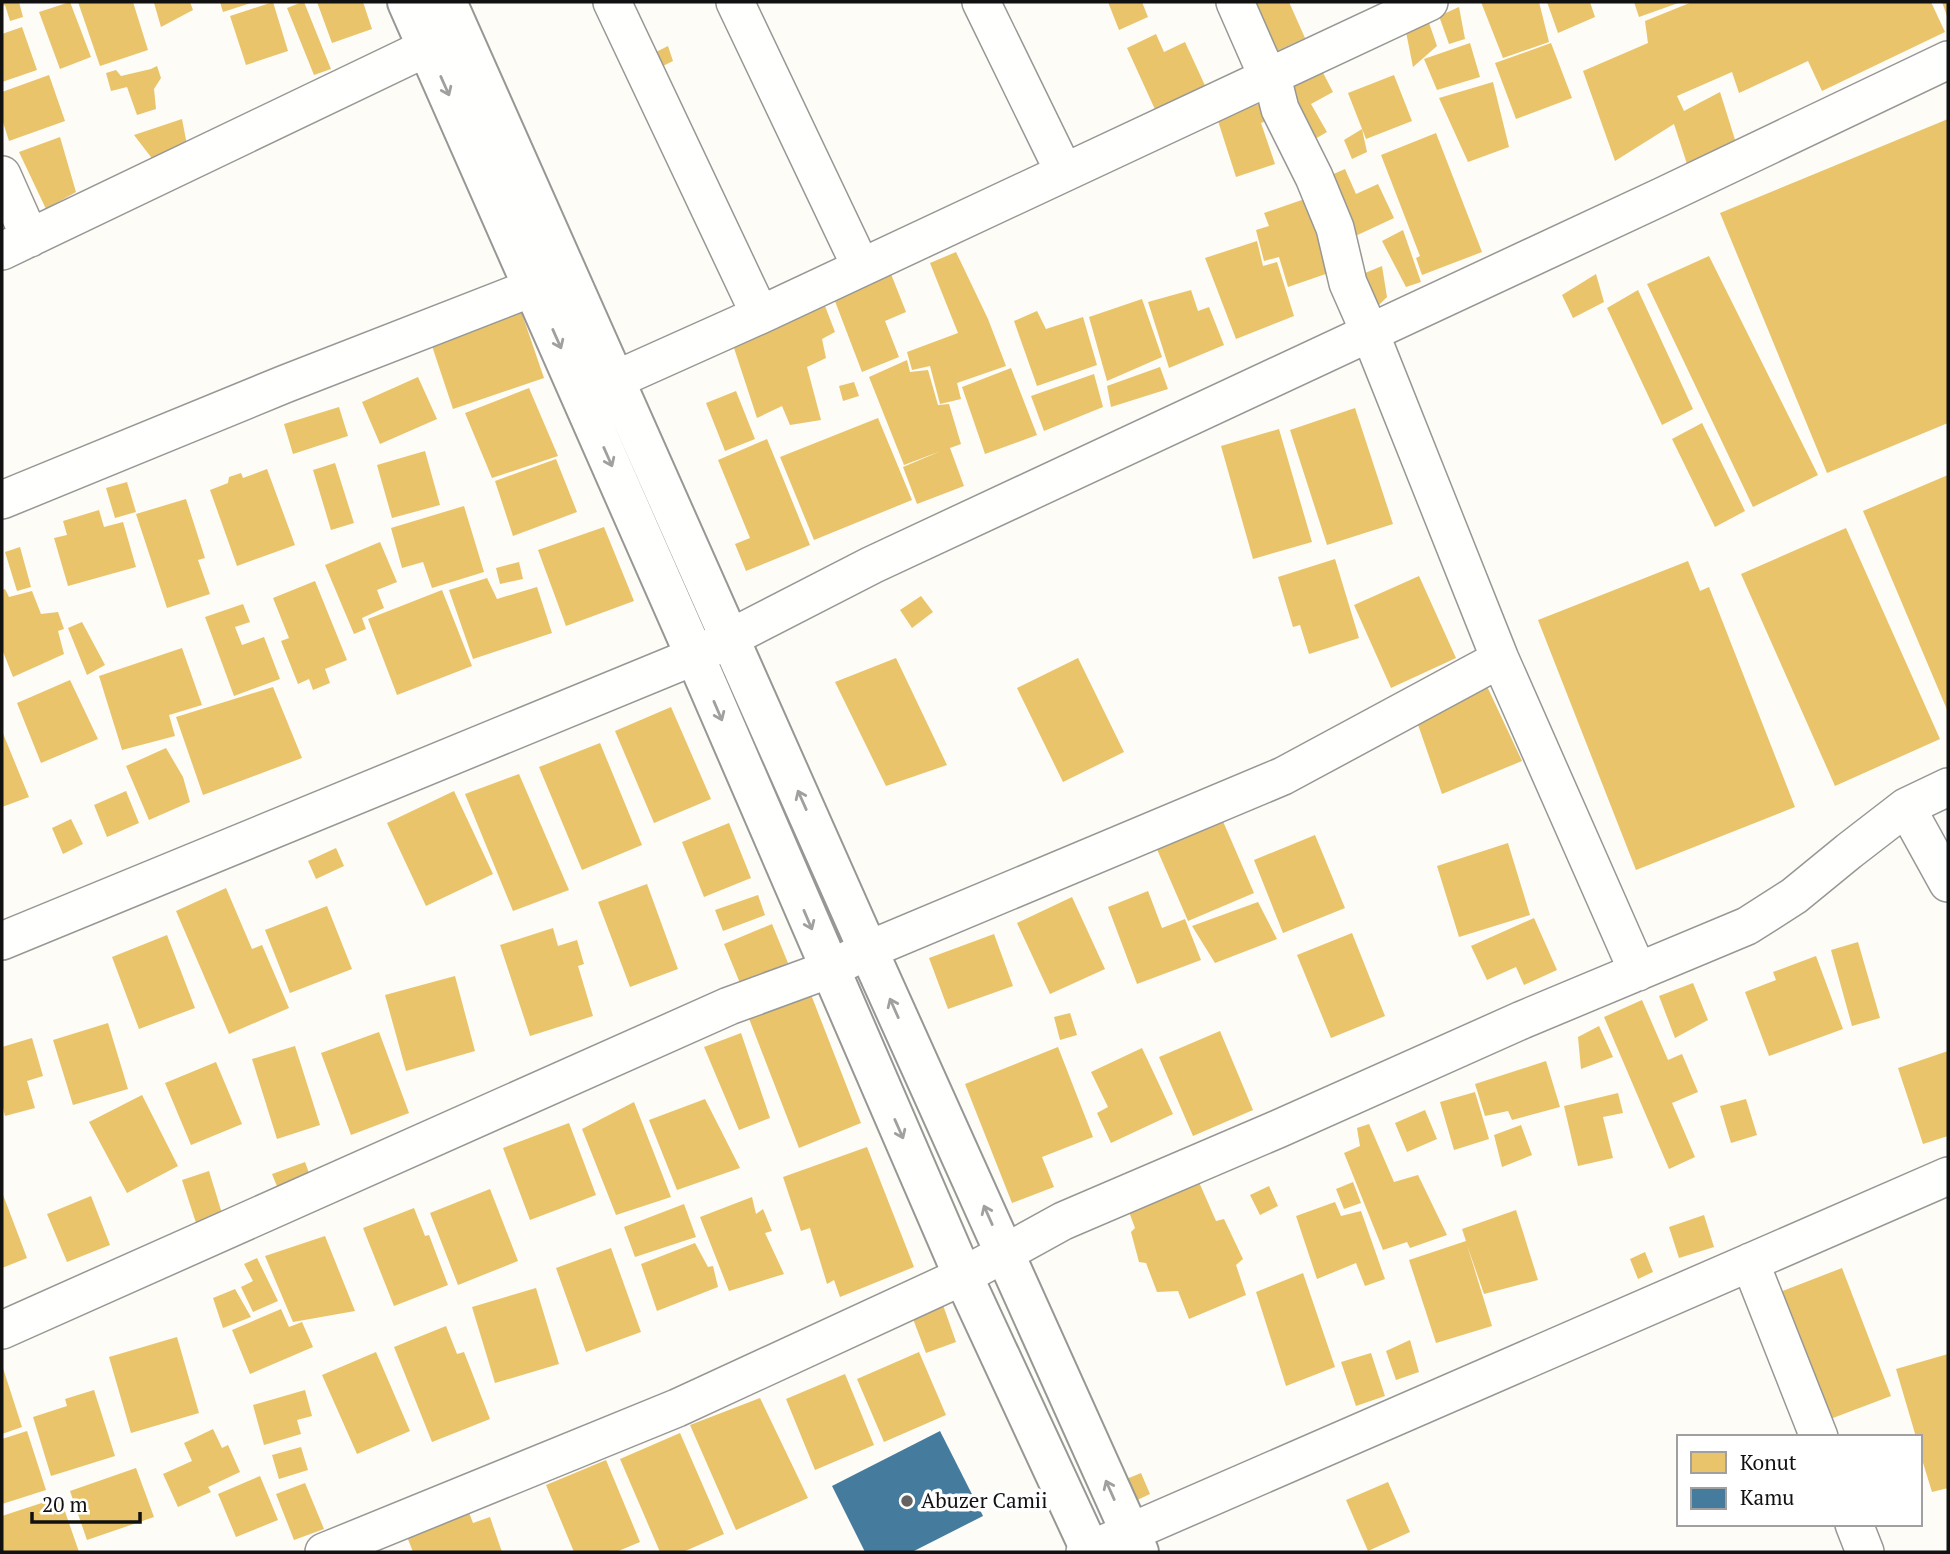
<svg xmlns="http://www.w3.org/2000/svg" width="1950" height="1554" viewBox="0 0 1950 1554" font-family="'PT Serif',serif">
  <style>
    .homes { fill: #e9c46a }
    .public { fill: #457b9d }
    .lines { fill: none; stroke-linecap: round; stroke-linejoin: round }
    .minor-casing { stroke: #979795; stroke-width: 40 }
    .tertiary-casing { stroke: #979795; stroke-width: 42 }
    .minor { stroke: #fffffe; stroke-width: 37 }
    .tertiary { stroke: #fffffe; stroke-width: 38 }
    .oneway { stroke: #a0a09f }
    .poi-dot { fill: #646362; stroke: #fff; stroke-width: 2.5 }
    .labels { text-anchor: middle; stroke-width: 7; stroke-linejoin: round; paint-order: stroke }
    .poi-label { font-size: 21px; fill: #111; stroke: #fff; text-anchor: start }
  </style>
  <rect width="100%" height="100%" fill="#fdfcf7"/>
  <path class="homes" d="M2 2H19L23 17 10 21 5 5 2 6Z
    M70 2 91 57 60 69 39 12Z
    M78 2H133L148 50 100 66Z
    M155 2H190L193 10 161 27 154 3Z
    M220 2H254L223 12Z
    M273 2 288 51 246 65 230 16Z
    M302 2H304L331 69 314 75 287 8Z
    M317 2H363L372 29 332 43Z
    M1108 2H1142L1148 17 1119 30Z
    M1246 2H1289L1305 38 1260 59Z
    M1481 2H1539L1549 42 1503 58Z
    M1547 2H1590L1595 17 1558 33Z
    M1634 2H1681L1639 17Z
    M1692 2H1931L1945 32 1822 91 1808 61 1739 93 1732 72 1677 96 1684 111 1720 92 1737 146 1687 164 1674 124 1615 161 1583 71 1648 43 1645 21Z
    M1942 2H1948V19Z
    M1459 7 1465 39 1449 44 1439 16Z
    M1427 17 1437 46 1413 67 1405 27Z
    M22 27 37 70 2 82V34Z
    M1156 34 1164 52 1185 42 1208 92 1158 116 1127 48Z
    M1470 43 1480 77 1437 90 1424 59Z
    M1551 43 1572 98 1516 119 1495 63Z
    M668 46 673 61 655 70 648 56Z
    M1319 65 1333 92 1311 104 1327 132 1308 143 1278 86Z
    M157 66 161 78 154 89 156 109 137 115 127 87 111 91 106 73 116 70 121 76 151 69Z
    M49 75 65 121 9 141 2 119V92Z
    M1394 75 1412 121 1366 139 1348 93Z
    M1493 82 1509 147 1468 162 1439 98Z
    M1267 101 1273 119 1261 123 1275 164 1236 177 1217 118Z
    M182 119 187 145 154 161 134 135Z
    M1948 119V423L1827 473 1720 213Z
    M1362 129 1367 152 1352 159 1344 140Z
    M1436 133 1482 252 1422 275 1416 258 1420 256 1381 155Z
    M60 137 76 192 46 209 19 152Z
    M1345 169 1356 194 1378 184 1394 218 1349 239 1322 179Z
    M1322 193 1346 267 1288 287 1279 257 1264 261 1256 230 1269 226 1264 213Z
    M1403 230 1421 282 1406 287 1382 241Z
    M1257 241 1263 266 1277 262 1294 316 1236 339 1205 258Z
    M956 252 988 319 1006 366 957 383 961 399 940 404 930 366 912 370 907 352 958 333 930 263Z
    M1709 256 1818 475 1753 507 1647 284Z
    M1382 266 1387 297 1371 313 1353 278Z
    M891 274 906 312 885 321 899 357 862 372 833 296Z
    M1596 274 1604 302 1573 318 1562 295Z
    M1191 290 1198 311 1209 307 1224 345 1169 368 1148 302Z
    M1638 290 1693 409 1662 425 1607 308Z
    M1142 299 1162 357 1107 381 1089 317Z
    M825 306 835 332 822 339 826 358 807 367 821 420 790 425 782 406 757 418 734 348Z
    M520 308 544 378 453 409 430 340Z
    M1037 311 1046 329 1083 317 1097 365 1037 386 1014 321Z
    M907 360 910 372 928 370 938 405 949 404 961 444 950 448 964 486 917 504 903 467 941 451 904 465 869 377Z
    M1160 367 1168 389 1111 407 1107 386Z
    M1011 368 1037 435 985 454 962 387Z
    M1094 374 1103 407 1044 431 1031 396Z
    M418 377 437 419 380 444 362 402Z
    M854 382 859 396 843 401 839 386Z
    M529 388 558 456 492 478 465 413Z
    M736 391 755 439 725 451 706 403Z
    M339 407 348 436 293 454 284 424Z
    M1355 408 1393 524 1327 545 1290 430Z
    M878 418 912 500 814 540 780 457Z
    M1702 423 1745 511 1715 527 1672 439Z
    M1279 429 1312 542 1253 559 1221 446Z
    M767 439 810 545 746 571 735 544 750 538 718 460Z
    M425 451 440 505 392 518 377 465Z
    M556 459 577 512 513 536 495 481Z
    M335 463 354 523 331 530 313 470Z
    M267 469 295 545 237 566 210 490 228 483 229 477 241 473 243 478Z
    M1948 475V712L1863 511Z
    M127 482 136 512 115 518 106 488Z
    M186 499 205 558 198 560 210 594 167 608 136 514Z
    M464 506 484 572 432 588 423 562 402 568 391 528Z
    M99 510 104 527 123 522 136 567 68 586 54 538 67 535 63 521Z
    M604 527 634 601 566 626 538 550Z
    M1846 528 1940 739 1835 786 1741 574Z
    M380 542 397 582 377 590 384 608 362 618 366 629 354 634 325 565Z
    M20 547 31 587 17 591 5 552Z
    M1335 559 1359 638 1309 654 1300 625 1293 627 1278 577Z
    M1688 561 1700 591 1709 587 1795 807 1636 870 1538 620Z
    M519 562 523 579 500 584 496 568Z
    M1419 576 1456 658 1391 688 1354 605Z
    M487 578 497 599 537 587 552 633 473 659 449 590Z
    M315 581 347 660 325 669 330 683 313 690 309 679 298 684 281 641 289 638 273 598Z
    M5 589 9 597 32 591 41 614 58 612 64 629 58 631 64 654 13 677 2 649V590Z
    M442 590 472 666 397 695 368 619Z
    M921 596 933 612 912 628 900 610Z
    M243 604 250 622 235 627 242 645 264 637 280 679 234 696 205 617Z
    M82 622 105 665 87 675 68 628Z
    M182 648 202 705 169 715 175 736 122 750 99 676Z
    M896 658 947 765 886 786 835 682Z
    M1078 658 1124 752 1063 782 1017 688Z
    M70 680 98 739 41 763 17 703Z
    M1485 682 1522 761 1442 794 1415 716Z
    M273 687 302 758 203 795 176 717Z
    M671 707 711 799 654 823 615 731Z
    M2 731 29 797 2 807Z
    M600 743 642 845 582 870 539 767Z
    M166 748 183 777 190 802 149 820 126 766Z
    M519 774 569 890 513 911 465 794Z
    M126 791 139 823 107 837 94 805Z
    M454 791 493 874 426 906 387 823Z
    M71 819 83 844 63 854 52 828Z
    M1222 819 1254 893 1188 921 1156 847Z
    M729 823 751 878 704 897 682 842Z
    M1315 835 1345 908 1283 933 1254 860Z
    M1508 843 1530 915 1459 937 1437 866Z
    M336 848 344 866 316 879 308 861Z
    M647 884 678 969 630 987 598 902Z
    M226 888 252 949 262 945 289 1008 229 1034 176 911Z
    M1148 891 1162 928 1185 919 1201 960 1137 984 1108 907Z
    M758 895 765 915 723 931 715 910Z
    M1072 897 1105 969 1050 994 1017 923Z
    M1258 902 1277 939 1215 963 1192 926Z
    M327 906 352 969 290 993 265 930Z
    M1534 918 1557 970 1524 985 1516 967 1487 980 1471 946Z
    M772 924 788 963 740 983 724 944Z
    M553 928 558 946 577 940 584 964 578 966 593 1016 530 1036 500 945Z
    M1352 933 1385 1016 1331 1038 1297 955Z
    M994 934 1013 986 948 1009 929 958Z
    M167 935 195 1008 139 1029 112 957Z
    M1858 942 1880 1018 1852 1026 1831 950Z
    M1816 956 1843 1029 1769 1056 1745 992 1776 980 1773 972Z
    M455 976 475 1051 406 1071 385 995Z
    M1693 983 1708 1020 1675 1038 1659 996Z
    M810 992 861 1123 799 1148 748 1016Z
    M1642 1000 1668 1060 1682 1054 1698 1092 1672 1103 1695 1157 1669 1169 1604 1017Z
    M1070 1013 1077 1035 1060 1040 1054 1017Z
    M108 1023 128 1089 73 1105 53 1040Z
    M1599 1026 1613 1057 1581 1069 1578 1037Z
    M1220 1031 1253 1110 1193 1136 1159 1057Z
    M379 1032 409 1113 351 1135 321 1053Z
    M741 1033 770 1118 739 1130 704 1047Z
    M32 1038 43 1076 27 1081 35 1108 5 1116 2 1104V1047Z
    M295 1046 320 1125 277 1139 252 1059Z
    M1058 1047 1093 1137 1042 1157 1054 1187 1012 1203 965 1084Z
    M1142 1048 1173 1114 1111 1143 1097 1113 1108 1107 1091 1072Z
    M1948 1051V1136L1923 1144 1898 1068Z
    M1546 1061 1560 1107 1512 1120 1508 1111 1485 1116 1475 1084Z
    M216 1062 242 1124 191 1145 165 1083Z
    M1475 1092 1489 1139 1454 1150 1440 1102Z
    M1618 1093 1623 1113 1603 1117 1613 1158 1578 1166 1564 1106Z
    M142 1095 178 1166 127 1193 89 1122Z
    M705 1099 740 1168 677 1190 649 1120Z
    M1746 1099 1757 1135 1731 1143 1720 1106Z
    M634 1102 671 1197 616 1215 582 1129Z
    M1425 1110 1437 1139 1407 1152 1395 1123Z
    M569 1123 596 1195 530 1220 503 1148Z
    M1369 1124 1394 1182 1418 1175 1447 1235 1410 1248 1407 1242 1383 1250 1344 1153 1360 1146 1357 1128Z
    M1521 1125 1532 1155 1502 1167 1494 1135Z
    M867 1147 914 1267 840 1297 834 1280 827 1284 810 1228 801 1231 783 1177Z
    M305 1162 313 1184 281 1196 272 1174Z
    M209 1171 224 1220 198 1229 182 1180Z
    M1195 1173 1216 1221 1224 1219 1243 1259 1236 1265 1246 1295 1189 1319 1178 1291 1157 1292 1146 1263 1139 1262 1131 1232 1135 1228 1125 1201Z
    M1353 1182 1361 1203 1344 1209 1336 1189Z
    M1269 1186 1278 1206 1260 1215 1250 1195Z
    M490 1189 518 1261 458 1285 430 1213Z
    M2 1192 27 1258 2 1268Z
    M91 1196 110 1245 67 1262 47 1214Z
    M752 1197 756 1214 763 1209 772 1231 765 1233 784 1274 729 1291 700 1217Z
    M1335 1202 1341 1216 1361 1211 1385 1279 1365 1286 1356 1263 1317 1279 1296 1216Z
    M684 1204 696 1237 635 1257 624 1227Z
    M414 1208 425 1236 429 1235 448 1285 394 1306 363 1228Z
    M1516 1210 1538 1280 1484 1294 1467 1245 1492 1326 1436 1343 1409 1260 1466 1241 1462 1229Z
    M1704 1215 1714 1247 1679 1258 1669 1227Z
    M325 1236 355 1311 293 1322 265 1256Z
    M695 1243 708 1267 713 1266 718 1287 657 1311 641 1264Z
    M611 1248 641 1332 586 1352 556 1268Z
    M1645 1252 1653 1272 1638 1279 1630 1259Z
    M257 1258 278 1301 253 1312 241 1287 253 1281 244 1264Z
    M1842 1268 1891 1396 1825 1421 1775 1294Z
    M1303 1273 1335 1367 1286 1386 1256 1292Z
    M536 1288 559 1364 495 1383 472 1307Z
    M235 1289 251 1317 223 1328 213 1298Z
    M943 1305 956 1342 926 1353 913 1319Z
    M281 1309 289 1327 302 1322 313 1347 250 1374 232 1330Z
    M446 1326 457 1354 464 1352 490 1419 432 1442 394 1347Z
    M177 1337 199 1413 131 1433 109 1357Z
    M1410 1340 1419 1372 1396 1380 1386 1351Z
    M376 1352 410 1431 357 1454 322 1375Z
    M919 1352 946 1415 884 1442 857 1379Z
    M1371 1353 1385 1396 1356 1406 1341 1362Z
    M1948 1354V1488L1932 1492 1920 1453V1437H1916L1896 1369Z
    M2 1365 22 1427 2 1434Z
    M845 1374 874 1445 815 1470 786 1399Z
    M94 1390 115 1456 51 1476 33 1417 67 1406 65 1399Z
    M305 1390 312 1416 297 1420 301 1434 264 1445 253 1405Z
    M760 1398 808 1498 736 1530 690 1425Z
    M213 1429 222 1448 228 1445 240 1472 208 1487 211 1492 178 1507 163 1474 192 1461 184 1443Z
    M27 1431 46 1490 2 1504V1439Z
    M680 1433 724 1534 683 1552H660L620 1459Z
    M301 1447 308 1470 279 1479 272 1455Z
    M606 1460 640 1542 616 1552H574L546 1485Z
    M136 1468 154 1517 87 1540 70 1491Z
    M1141 1473 1150 1494 1133 1502 1124 1480Z
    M260 1476 278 1520 236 1537 218 1494Z
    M1388 1482 1410 1532 1368 1551 1346 1500Z
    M305 1483 324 1529 294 1540 276 1494Z
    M60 1497 79 1552H2V1516Z
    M467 1507 473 1523 490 1517 502 1552H413L404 1529Z"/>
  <path class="public" d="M940 1431 983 1516 912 1552H865L832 1486Z"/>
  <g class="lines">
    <defs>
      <path id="minor" d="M612 2 760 315
        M735 2 861 267
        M981 2 1064 172
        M1235 2 1260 59 1273 81 1280 109 1314 177 1335 228 1348 283 1370 333 1500 659 1638 972
        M2 175 30 238
        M2 251 428 47
        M586 393 760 315 1429 2
        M2 500 285 384 534 287
        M1906 807 1948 883
        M2 941 695 656 872 565 1663 196 1948 60
        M1750 1262 1819 1437
        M2 1330 729 1006 830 969 868 950 1283 776 1500 659
        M1854 1524 1865 1552
        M324 1552 677 1408 963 1276 1063 1221 1278 1129 1522 1020 1747 926 1794 896 1849 851 1906 807 1948 787
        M1085 1552 1948 1176"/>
      <path id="tertiary" d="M407 2 695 656 963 1276 1091 1552
        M447 2 868 950 1139 1552"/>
    </defs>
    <use href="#minor" class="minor-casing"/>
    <use href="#tertiary" class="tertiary-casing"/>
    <use href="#minor" class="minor"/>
    <use href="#tertiary" class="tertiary"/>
  </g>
  <defs><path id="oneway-shaft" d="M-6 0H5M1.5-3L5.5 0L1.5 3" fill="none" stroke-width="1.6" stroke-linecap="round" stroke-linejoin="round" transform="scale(1.75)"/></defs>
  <g class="oneway">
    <use href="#oneway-shaft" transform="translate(445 86) rotate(66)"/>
    <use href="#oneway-shaft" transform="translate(557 339) rotate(66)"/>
    <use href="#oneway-shaft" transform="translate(608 457) rotate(66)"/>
    <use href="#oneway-shaft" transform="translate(718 711) rotate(67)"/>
    <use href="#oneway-shaft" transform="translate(802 800) rotate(-114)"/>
    <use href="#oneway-shaft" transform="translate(808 920) rotate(67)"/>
    <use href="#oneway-shaft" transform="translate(894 1008) rotate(-114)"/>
    <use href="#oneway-shaft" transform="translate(899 1129) rotate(66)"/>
    <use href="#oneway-shaft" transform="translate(988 1215) rotate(-114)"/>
    <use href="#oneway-shaft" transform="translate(1110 1490) rotate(-114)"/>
  </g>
  <circle class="poi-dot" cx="907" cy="1501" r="7"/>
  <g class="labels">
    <g class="poi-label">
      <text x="921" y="1508">Abuzer Camii</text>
    </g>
  </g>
  <rect width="1950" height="1554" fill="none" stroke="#111111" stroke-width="7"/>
  <rect x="1677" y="1435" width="245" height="91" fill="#ffffff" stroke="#a0a0a0" stroke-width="2"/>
  <rect x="1691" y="1452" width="35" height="21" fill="#e9c46a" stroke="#a0a0a0" stroke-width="2"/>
  <text x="1740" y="1470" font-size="21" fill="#111111">Konut</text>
  <rect x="1691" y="1488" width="35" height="21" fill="#457b9d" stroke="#a0a0a0" stroke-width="2"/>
  <text x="1740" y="1505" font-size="21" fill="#111111">Kamu</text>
  <path d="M32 1512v10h108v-10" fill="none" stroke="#111111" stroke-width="3.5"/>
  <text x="42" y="1512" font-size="21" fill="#111111" stroke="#ffffff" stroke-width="5" paint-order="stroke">20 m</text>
</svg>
